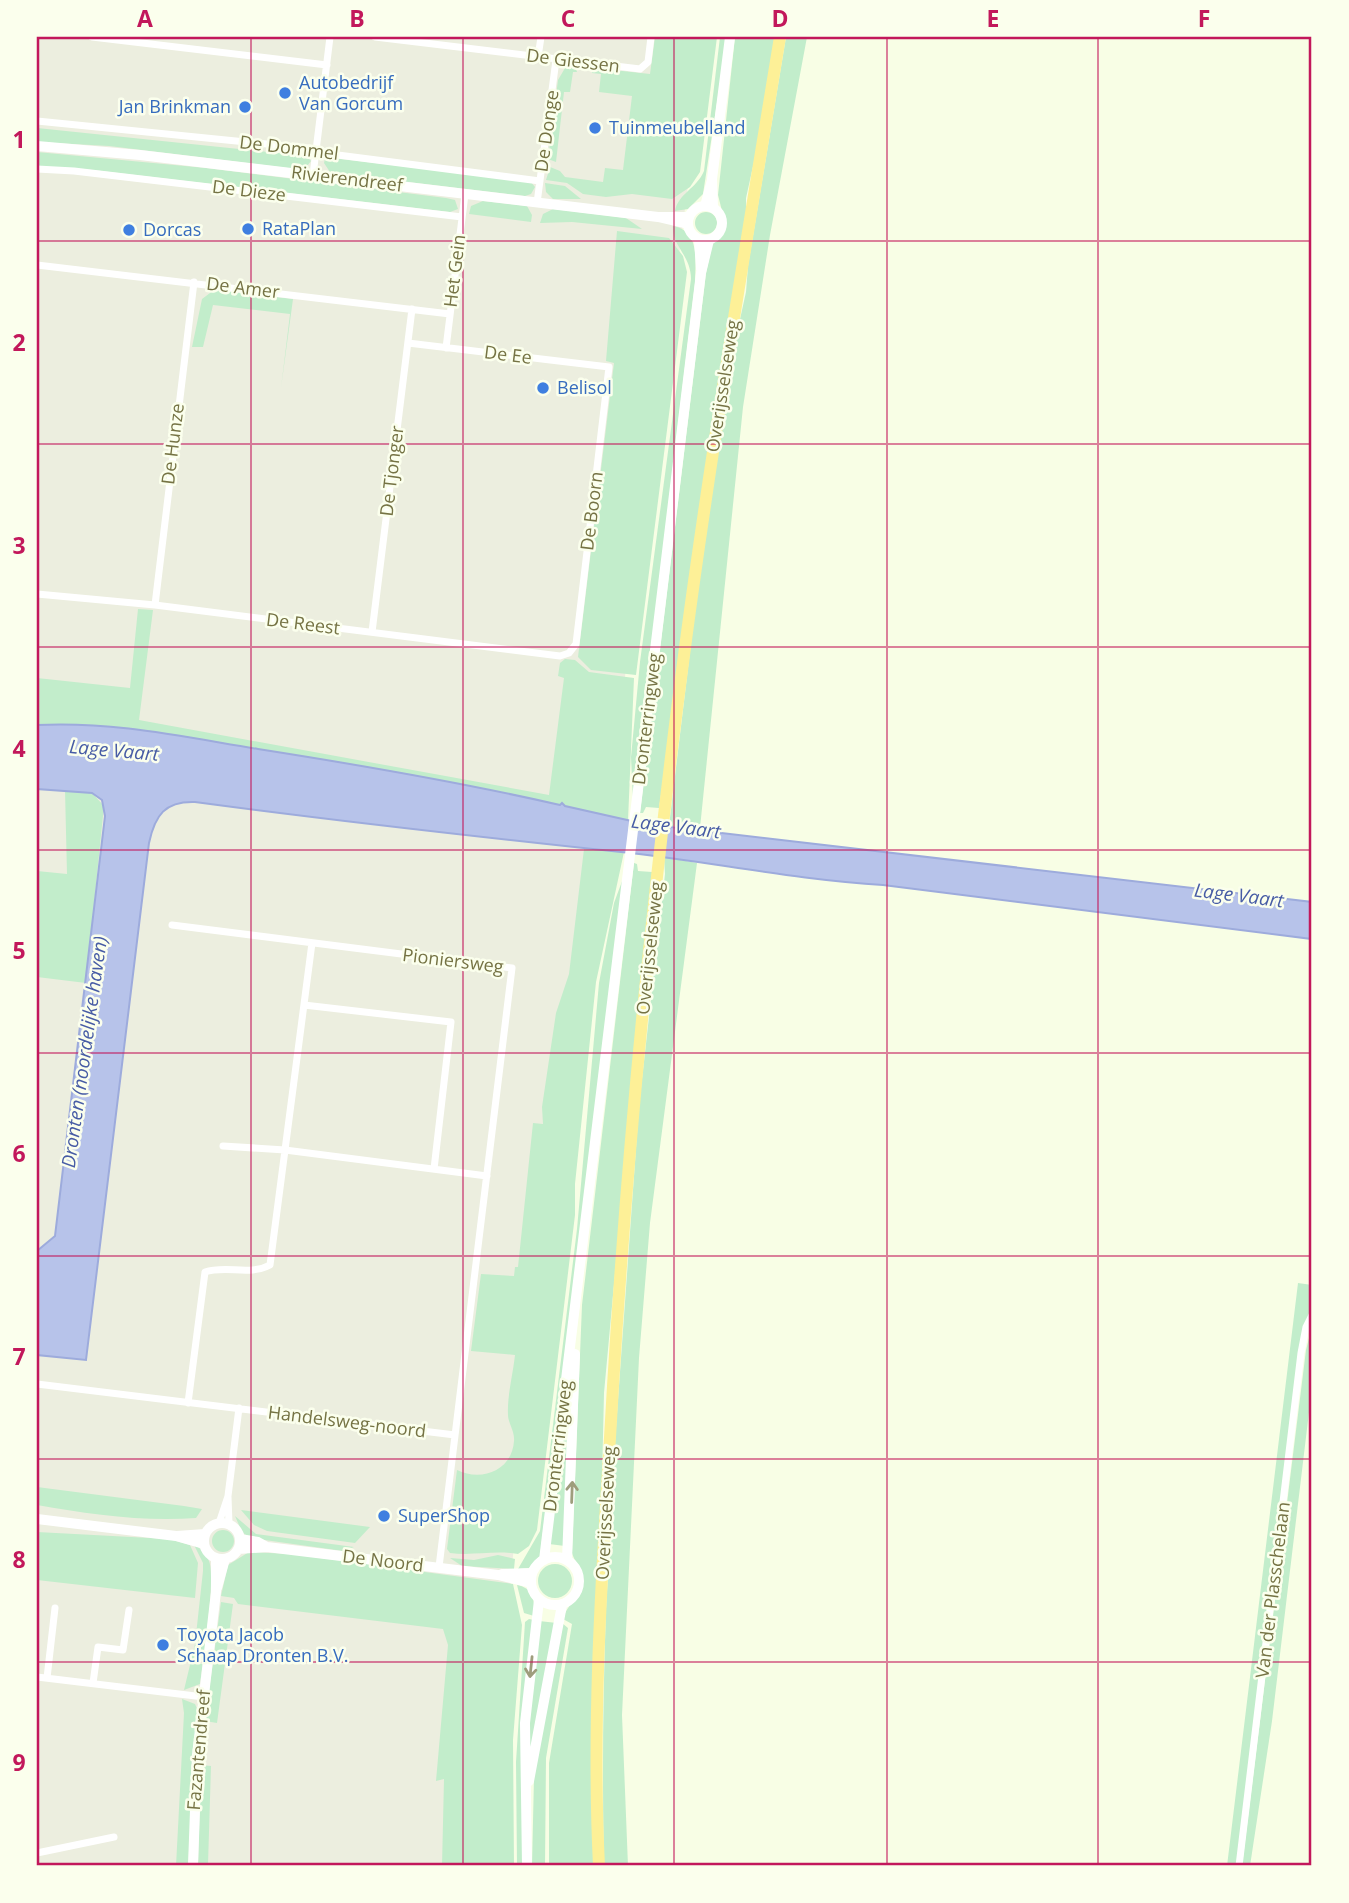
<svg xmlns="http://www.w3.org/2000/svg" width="1349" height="1903" viewBox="0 0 1349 1903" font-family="'Open Sans',sans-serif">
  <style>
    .industrial { fill: #eceedf }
    .green { fill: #c2edcb }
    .water { fill: #b7c3ea; stroke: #9dabdc; stroke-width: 2 }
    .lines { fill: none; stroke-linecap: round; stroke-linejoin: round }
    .street { stroke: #fff; stroke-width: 7 }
    .secondary { stroke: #fff; stroke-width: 10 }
    .highway { stroke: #fdf097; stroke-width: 12 }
    .oneway { stroke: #9e9d7c }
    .grid { fill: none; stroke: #c2185b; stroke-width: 2; stroke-opacity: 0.55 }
    .shop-dot { fill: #3f7fe0; stroke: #fbffed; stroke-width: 2.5 }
    .labels { text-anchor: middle; stroke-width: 5; stroke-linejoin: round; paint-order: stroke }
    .street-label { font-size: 18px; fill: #757344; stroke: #fbffed }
    .shop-label { font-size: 18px; fill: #366cbe; stroke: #fbffed; text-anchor: start }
    .water-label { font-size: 19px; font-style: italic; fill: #475ca5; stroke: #fbffed }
    .neatline { fill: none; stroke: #c2185b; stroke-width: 2.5 }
    .grid-label { font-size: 23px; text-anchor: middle; font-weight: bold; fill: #c2185b }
  </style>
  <rect width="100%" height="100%" fill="#f8fee5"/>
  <path class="industrial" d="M37 37H707L515 1534 507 1621 505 1866H37Z"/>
  <path class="green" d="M655 37H717L700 172 690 187 672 199 632 194 606 197 583 194 567 183 546 180 550 167 560 171 565 177 603 182 605 168 623 170 632 96 599 92 601 74 592 73V70L595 68 650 74Z
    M720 37H727L703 194 688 209 675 211C678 194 697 188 704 171Z
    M735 37H775L758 144 746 198V217L659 808 646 807 643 813H640L706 273 712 245 726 227 718 195Z
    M786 37H807L770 235 743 407 700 828 669 826 695 610 733 351 746 292 748 266Z
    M575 65 577 72H573L570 92H564L556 162 548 159 558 80 565 68Z
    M37 128 307 156 311 161 304 170 109 146 37 142Z
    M37 152 206 168 446 198 455 200 458 209 450 212 93 170 37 167Z
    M332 158 530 181 535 187 531 194 525 196 350 175 330 172 324 163 325 159Z
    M545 183 565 186 581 199H553L546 192Z
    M483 201 527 206 532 215 531 222 469 214 471 206Z
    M553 209 626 218 642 229 572 222 540 223 543 214Z
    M695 223a11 11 0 1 1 22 0a11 11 0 1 1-22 0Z
    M673 226C701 231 695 262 695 283L633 800 631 757 640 662 691 279C691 255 671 245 673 226Z
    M617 231 669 238 683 256 687 272 636 675 591 670 578 657 614 363 606 361Z
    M214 290 293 299 281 388 290 314 213 305 203 347H192L202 299Z
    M138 609 153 610 139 720 549 795 564 678 558 676 560 663 565 659 575 660 589 672 634 678 628 821 565 806 563 803 561 805C460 782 360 765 258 749 185 737 112 721 37 725V678L130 688Z
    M65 790 92 793 104 806 86 983 37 977V871L67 874Z
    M584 849 624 852 596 982 575 1184V1215L537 1530 529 1546 518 1554C494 1550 473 1556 450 1553L447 1549 457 1470C481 1482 512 1471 514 1441 515 1431 508 1423 508 1415 507 1396 513 1374 515 1355L471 1351 481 1274 514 1276 515 1267H518L533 1123 543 1124 542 1107 556 1013 569 974Z
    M664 857 697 863 650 1223 639 1358 622 1715 628 1866H604C602 1780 603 1695 606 1609 608 1563 616 1516 613 1470L639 1106 665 874Z
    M634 863 637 864 638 871 652 872 604 1393 593 1866H549V1763L572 1624 563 1619C567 1602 587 1594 582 1574 580 1566 574 1561 572 1553L582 1305Z
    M624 876 540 1556 529 1568 518 1569 540 1531 577 1229 599 983 614 903Z
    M1298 1283 1312 1285V1310L1304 1329 1237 1866H1227Z
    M1312 1326V1387L1272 1721 1250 1866H1242L1306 1350Z
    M569 1374 565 1546 549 1544Z
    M37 1487 184 1506 202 1509 196 1518C143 1522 88 1514 37 1505Z
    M241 1510 370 1527 355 1543 267 1531 254 1525Z
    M235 1516 256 1534 354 1547 343 1551 250 1538 242 1532Z
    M212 1541a11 11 0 1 1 22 0a11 11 0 1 1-22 0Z
    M37 1532 169 1539 190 1545 198 1563 195 1598 37 1580Z
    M194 1545C201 1548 206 1554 209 1561 216 1578 203 1662 200 1684L184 1690 195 1644 203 1571V1563Z
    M249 1552 291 1554 513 1584 522 1625 513 1740 514 1866H442L444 1779 436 1781 448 1645 443 1629 238 1604 234 1598 221 1596 228 1565Z
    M498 1555 515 1559 514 1569 462 1566 450 1558 474 1560Z
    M538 1581a17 17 0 1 1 34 0a17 17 0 1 1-34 0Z
    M517 1585C534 1588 535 1601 534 1616L524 1613Z
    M221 1602 233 1604 217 1723 205 1721Z
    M529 1619 534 1620 522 1750V1866H517L516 1762 525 1622Z
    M539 1621 557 1623 530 1764 528 1735Z
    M562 1623 568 1628 546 1758 545 1866H532L534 1777Z
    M182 1699 195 1704 198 1711 188 1866H176L184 1713Z
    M201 1765 211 1766 208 1865 198 1866Z"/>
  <path class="water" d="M37 725C112 721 184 737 258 749 360 765 460 782 560 805L562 803 565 806 645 824 1312 902V939L883 885C794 880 708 861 621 852 480 837 337 821 195 802 165 801 155 815 149 843L86 1360 37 1355V1251L55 1236 105 816 102 800 92 793 37 789Z"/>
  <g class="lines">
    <path class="street" d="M92 37 327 65
      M375 37 640 69 648 62 651 37
      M538 57 541 37
      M37 121 317 149 330 154 540 181
      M37 169 74 171 462 217
      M313 175 330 37
      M537 203 556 60
      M37 265 450 314
      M446 348 465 194
      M37 594 155 605 560 656 569 653 576 644 609 367 408 343
      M155 605 194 282
      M372 632 412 309
      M172 925 512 968 439 1567
      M304 1005 451 1022 434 1169
      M223 1146 285 1150 487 1176
      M37 1384 455 1435
      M188 1403 205 1272C226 1265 250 1276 270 1265L312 943
      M228 1497 229 1524
      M219 1523 228 1496 239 1408
      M37 1677 204 1697
      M47 1678 55 1608
      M93 1683 98 1647 123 1650 129 1610
      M37 1853 114 1837
      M1239 1866 1301 1353 1306 1327 1312 1315"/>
    <path class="secondary" d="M37 146 140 155 658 217 688 224
      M688 223a17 17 0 1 1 34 0a17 17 0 1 1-34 0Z
      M705 206 712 180
      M713 207 712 179 730 37
      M658 217H689
      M699 240 701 269
      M37 1519 176 1536 204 1544
      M204 1541a18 18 0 1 1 36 0a18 18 0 1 1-36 0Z
      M177 1536 205 1534
      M240 1539 258 1542 267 1547
      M238 1549 267 1547 498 1575 531 1583
      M531 1581a24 24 0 1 1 48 0a24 24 0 1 1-48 0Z
      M544 1560 701 273 709 240
      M567 1560 575 1354
      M502 1574 532 1573
      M217 1588 225 1559
      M529 1781 562 1605
      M193 1866 197 1755 216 1592V1558
      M527 1866 525 1723 539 1600"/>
    <path class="highway" d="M599 1866C591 1706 604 1546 613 1386 628 1137 653 887 686 640 713 438 747 238 780 37"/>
  </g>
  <defs><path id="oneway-shaft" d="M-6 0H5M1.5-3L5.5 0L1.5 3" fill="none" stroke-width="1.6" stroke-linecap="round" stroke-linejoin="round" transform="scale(1.75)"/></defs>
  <g class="oneway">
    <use href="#oneway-shaft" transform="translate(572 1492) rotate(-88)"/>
    <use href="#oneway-shaft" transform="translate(531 1667) rotate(96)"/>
  </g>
  <path class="grid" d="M251 37V1866M463 37V1866M674 37V1866M887 37V1866M1098 37V1866M37 241H1312M37 444H1312M37 647H1312M37 850H1312M37 1053H1312M37 1256H1312M37 1459H1312M37 1662H1312"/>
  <g class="shop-dot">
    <circle cx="285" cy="93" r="7"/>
    <circle cx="245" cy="107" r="7"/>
    <circle cx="595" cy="128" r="7"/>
    <circle cx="248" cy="229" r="7"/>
    <circle cx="129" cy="230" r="7"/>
    <circle cx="543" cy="388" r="7"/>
    <circle cx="384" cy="1516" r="7"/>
    <circle cx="163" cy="1645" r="7"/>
  </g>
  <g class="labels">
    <g class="street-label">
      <text transform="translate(573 61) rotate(7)" y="6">De Giessen</text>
      <text transform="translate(547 131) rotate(-82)" y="6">De Donge</text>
      <text transform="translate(289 148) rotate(7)" y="6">De Dommel</text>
      <text transform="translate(347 179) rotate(7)" y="6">Rivierendreef</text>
      <text transform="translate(249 191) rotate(7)" y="6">De Dieze</text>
      <text transform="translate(455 271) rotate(-83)" y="6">Het Gein</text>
      <text transform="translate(243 288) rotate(7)" y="6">De Amer</text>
      <text transform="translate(508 355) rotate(7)" y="6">De Ee</text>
      <text transform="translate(723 386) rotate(-81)" y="6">Overijsselseweg</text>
      <text transform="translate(173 444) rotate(-83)" y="6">De Hunze</text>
      <text transform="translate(392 471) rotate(-83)" y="6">De Tjonger</text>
      <text transform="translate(592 511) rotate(-83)" y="6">De Boorn</text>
      <text transform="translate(303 624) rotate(7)" y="6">De Reest</text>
      <text transform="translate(647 719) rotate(-83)" y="6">Dronterringweg</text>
      <text transform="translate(650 948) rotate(-84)" y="6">Overijsselseweg</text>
      <text transform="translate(453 961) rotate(7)" y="6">Pioniersweg</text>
      <text transform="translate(347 1422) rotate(7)" y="6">Handelsweg-noord</text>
      <text transform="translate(558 1446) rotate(-83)" y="6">Dronterringweg</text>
      <text transform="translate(606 1513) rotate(-87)" y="6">Overijsselseweg</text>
      <text transform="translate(383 1561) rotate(7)" y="6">De Noord</text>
      <text transform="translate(1273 1590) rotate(-83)" y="6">Van der Plasschelaan</text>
      <text transform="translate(199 1750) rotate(-85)" y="6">Fazantendreef</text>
    </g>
    <g class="shop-label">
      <text x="299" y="89">Autobedrijf<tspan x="299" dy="21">Van Gorcum</tspan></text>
      <text x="231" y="113" text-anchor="end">Jan Brinkman</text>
      <text x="609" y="134">Tuinmeubelland</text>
      <text x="262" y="235">RataPlan</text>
      <text x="143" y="236">Dorcas</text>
      <text x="557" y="394">Belisol</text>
      <text x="398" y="1522">SuperShop</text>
      <text x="177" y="1641">Toyota Jacob<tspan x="177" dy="21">Schaap Dronten B.V.</tspan></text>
    </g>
    <g class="water-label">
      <text transform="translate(114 750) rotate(5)" y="7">Lage Vaart</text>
      <text transform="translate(676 826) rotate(7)" y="7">Lage Vaart</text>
      <text transform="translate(1239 895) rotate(7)" y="7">Lage Vaart</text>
      <text transform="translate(84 1052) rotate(-82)" y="7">Dronten (noordelijke haven)</text>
    </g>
  </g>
  <rect width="1349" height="1903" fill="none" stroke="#fbffed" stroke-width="77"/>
  <rect x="38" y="38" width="1272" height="1826" class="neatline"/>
  <g class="grid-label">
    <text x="145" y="27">A</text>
    <text x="357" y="27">B</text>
    <text x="568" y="27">C</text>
    <text x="780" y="27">D</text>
    <text x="993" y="27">E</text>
    <text x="1204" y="27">F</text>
    <text x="19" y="148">1</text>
    <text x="19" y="351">2</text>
    <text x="19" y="554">3</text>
    <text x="19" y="757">4</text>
    <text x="19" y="959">5</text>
    <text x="19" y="1162">6</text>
    <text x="19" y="1365">7</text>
    <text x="19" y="1568">8</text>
    <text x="19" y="1771">9</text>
  </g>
</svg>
